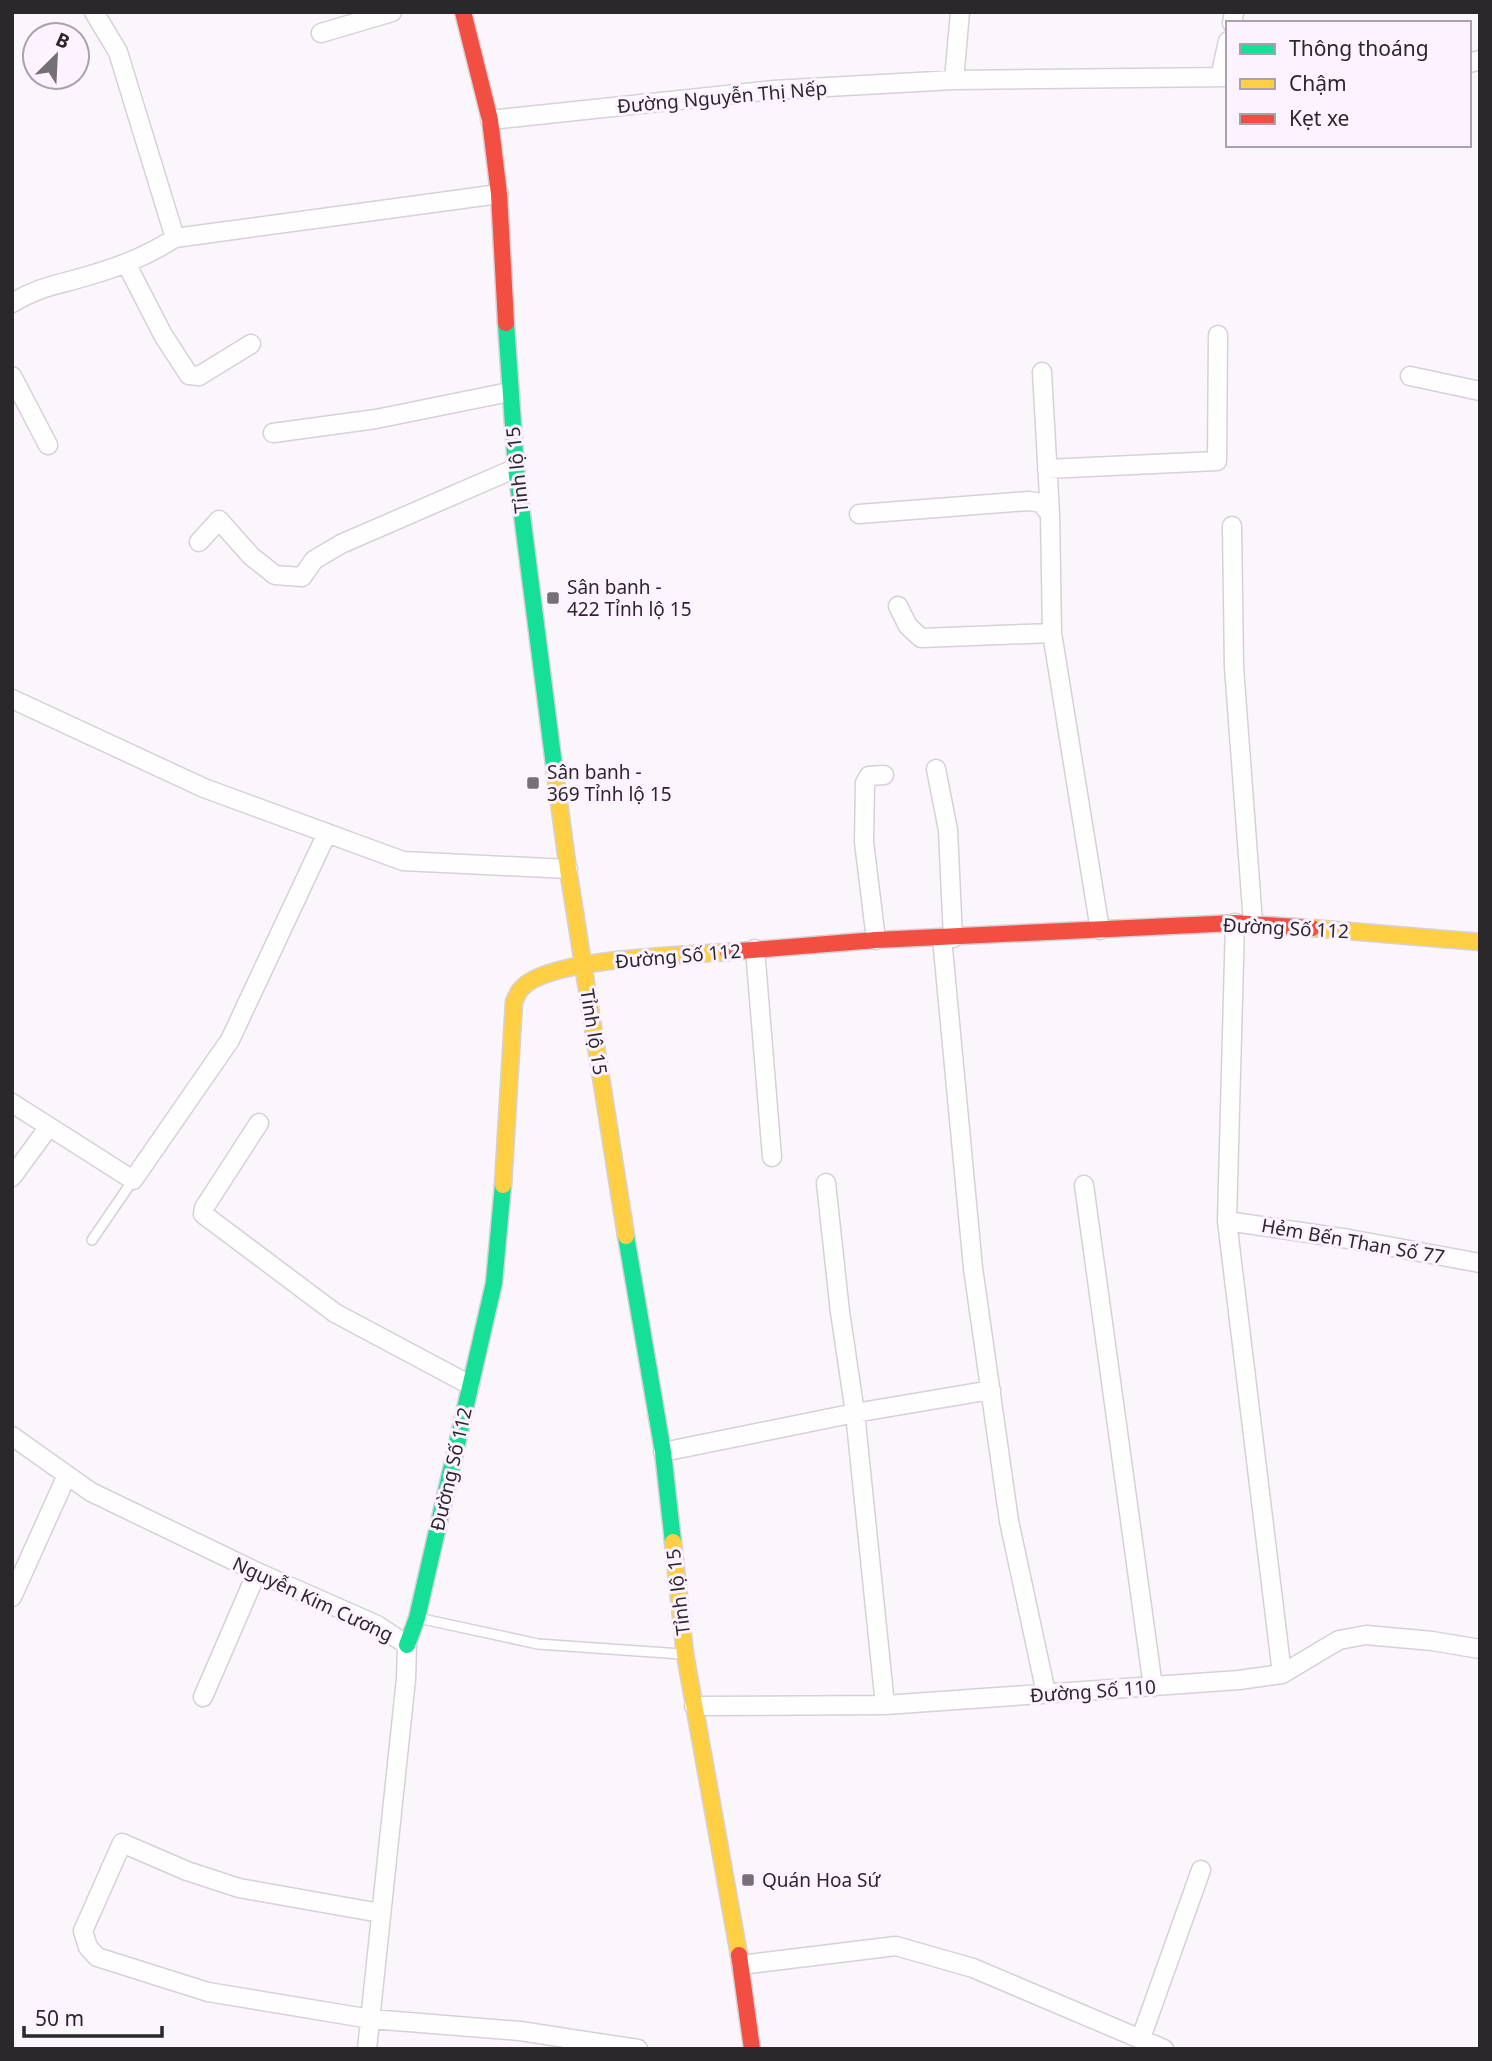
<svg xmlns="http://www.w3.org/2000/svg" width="1492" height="2061" viewBox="0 0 1492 2061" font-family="'Noto Sans',sans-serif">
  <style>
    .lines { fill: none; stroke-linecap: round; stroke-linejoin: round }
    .lane-casing { stroke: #d6d1d7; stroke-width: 12 }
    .street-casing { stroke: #d6d1d7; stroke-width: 21 }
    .fast-casing { stroke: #d6d1d7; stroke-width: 19 }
    .slow-casing { stroke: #d6d1d7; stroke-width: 19 }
    .jam-casing { stroke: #d6d1d7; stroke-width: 19 }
    .lane { stroke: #fefeff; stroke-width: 9 }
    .street { stroke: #fefeff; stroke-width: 18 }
    .fast { stroke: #16e098; stroke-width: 16 }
    .slow { stroke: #ffcf43; stroke-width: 16 }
    .jam { stroke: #f24e42; stroke-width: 16 }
    .poi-dot { fill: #747075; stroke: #fdf2ff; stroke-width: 2.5 }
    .labels { text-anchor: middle; stroke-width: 6; stroke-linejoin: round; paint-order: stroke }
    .street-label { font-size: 19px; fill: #2b282c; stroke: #fdf2ff }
    .poi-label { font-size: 19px; fill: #2b282c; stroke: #fdf2ff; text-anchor: start }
  </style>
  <rect width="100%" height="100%" fill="#fbf5fc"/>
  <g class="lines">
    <defs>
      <path id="lane" d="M92 1240 133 1180
        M418 1618 538 1644 681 1654"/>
      <path id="street" d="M94 12 118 52 175 238 499 194
        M1232 23 1234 12
        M321 33 392 12
        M1469 63 1480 60
        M1220 77 1228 41
        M954 80 960 12
        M490 120 774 90 954 80 1228 77
        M126 263 163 335 189 375 199 376 251 344
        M12 303C38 287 57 285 84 277 119 267 145 257 175 238
        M1042 372 1050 514
        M12 376 48 445
        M1410 376 1480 391
        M273 433 376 419 509 392
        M1047 469 1217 461 1218 335
        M859 514 1029 501 1041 503 1050 514 1052 633 1100 930
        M1232 526 1234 667 1253 923
        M199 542 219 520 251 556 275 575 302 577 314 560 341 544 516 468
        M898 606 908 626 921 638 1052 633
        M12 699 204 788 403 861 568 869
        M936 769 948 830 953 938
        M1235 923 1227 1221 1282 1674
        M942 938 973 1268 1009 1521 1046 1693
        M876 940 864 842 865 783 869 776 884 775
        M755 949 772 1157
        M12 1103 133 1180 230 1040 327 833
        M259 1123 204 1208 203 1214 335 1313 470 1385
        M12 1177 48 1128
        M826 1183 840 1312 855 1413 885 1705
        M1084 1185 1153 1687
        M1227 1221 1349 1239 1480 1263
        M12 1436 91 1492 257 1572 377 1625 407 1645 406 1679 367 2049
        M663 1452 855 1413 991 1390
        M12 1597 67 1475
        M203 1697 257 1572
        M694 1706 885 1705 1239 1680 1282 1674 1339 1640 1366 1635 1432 1641 1480 1649
        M380 1913 239 1888 187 1871 122 1843 83 1931 88 1947 97 1957 208 1992 371 2019 520 2031 638 2049
        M741 1965 896 1946 973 1968 1164 2049
        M1141 2038 1201 1870"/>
      <path id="fast" d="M506 323 516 468 555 773
        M626 1236 663 1452 673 1542
        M407 1645 417 1618 494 1283 503 1185"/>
      <path id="slow" d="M555 773 568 869 626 1236
        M1312 928 1480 942
        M503 1185 514 1002C516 998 518 991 522 988 548 958 685 955 728 952
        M673 1542 685 1654 739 1955"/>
      <path id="jam" d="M463 12 490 120 499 194 506 323
        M728 952 876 940 1235 923 1312 928
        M739 1955 752 2049"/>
    </defs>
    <use href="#lane" class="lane-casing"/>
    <use href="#street" class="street-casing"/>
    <use href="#fast" class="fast-casing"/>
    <use href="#slow" class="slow-casing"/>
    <use href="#jam" class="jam-casing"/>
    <use href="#lane" class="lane"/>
    <use href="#street" class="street"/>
    <use href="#fast" class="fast"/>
    <use href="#slow" class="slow"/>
    <use href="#jam" class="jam"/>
  </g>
  <g class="poi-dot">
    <rect x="546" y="591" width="14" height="14" rx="3.5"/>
    <rect x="526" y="776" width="14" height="14" rx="3.5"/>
    <rect x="741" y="1873" width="14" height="14" rx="3.5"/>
  </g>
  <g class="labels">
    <g class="street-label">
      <text transform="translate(722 97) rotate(-5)" y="7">Đường Nguyễn Thị Nếp</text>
      <text transform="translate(517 470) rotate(-96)" y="7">Tỉnh lộ 15</text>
      <text transform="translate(1286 928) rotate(3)" y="7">Đường Số 112</text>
      <text transform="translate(678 956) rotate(-5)" y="7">Đường Số 112</text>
      <text transform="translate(594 1032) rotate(81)" y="7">Tỉnh lộ 15</text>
      <text transform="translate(1353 1241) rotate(10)" y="7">Hẻm Bến Than Số 77</text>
      <text transform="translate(451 1469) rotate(-77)" y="7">Đường Số 112</text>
      <text transform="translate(678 1592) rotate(-97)" y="7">Tỉnh lộ 15</text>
      <text transform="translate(313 1599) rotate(25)" y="7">Nguyễn Kim Cương</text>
      <text transform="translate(1093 1691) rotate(-4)" y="7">Đường Số 110</text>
    </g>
    <g class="poi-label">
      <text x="567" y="594">Sân banh -<tspan x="567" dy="22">422 Tỉnh lộ 15</tspan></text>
      <text x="547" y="779">Sân banh -<tspan x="547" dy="22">369 Tỉnh lộ 15</tspan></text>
      <text x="762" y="1887">Quán Hoa Sứ</text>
    </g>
  </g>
  <rect width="1492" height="2061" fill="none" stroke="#2b282c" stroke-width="28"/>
  <rect x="1226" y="21" width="245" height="126" fill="#fdf2ff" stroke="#a9a1ab" stroke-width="2"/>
  <rect x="1240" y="44" width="35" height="10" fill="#16e098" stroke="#a9a1ab" stroke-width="2"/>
  <text x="1289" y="56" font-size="21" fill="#2b282c">Thông thoáng</text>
  <rect x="1240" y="79" width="35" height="10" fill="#ffcf43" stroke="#a9a1ab" stroke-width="2"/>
  <text x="1289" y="91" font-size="21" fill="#2b282c">Chậm</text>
  <rect x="1240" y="114" width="35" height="10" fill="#f24e42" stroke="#a9a1ab" stroke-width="2"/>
  <text x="1289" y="126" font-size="21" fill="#2b282c">Kẹt xe</text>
  <g transform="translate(56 56) rotate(24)"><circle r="33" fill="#fdf2ff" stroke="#a9a1ab" stroke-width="2"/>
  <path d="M0-5L12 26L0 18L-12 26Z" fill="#747075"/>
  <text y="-10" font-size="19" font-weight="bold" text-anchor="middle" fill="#2b282c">B</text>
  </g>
  <path d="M24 2026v10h138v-10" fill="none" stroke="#2b282c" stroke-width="3.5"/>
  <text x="35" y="2026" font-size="21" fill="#2b282c" stroke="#fdf2ff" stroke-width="5" paint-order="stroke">50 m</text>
</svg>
